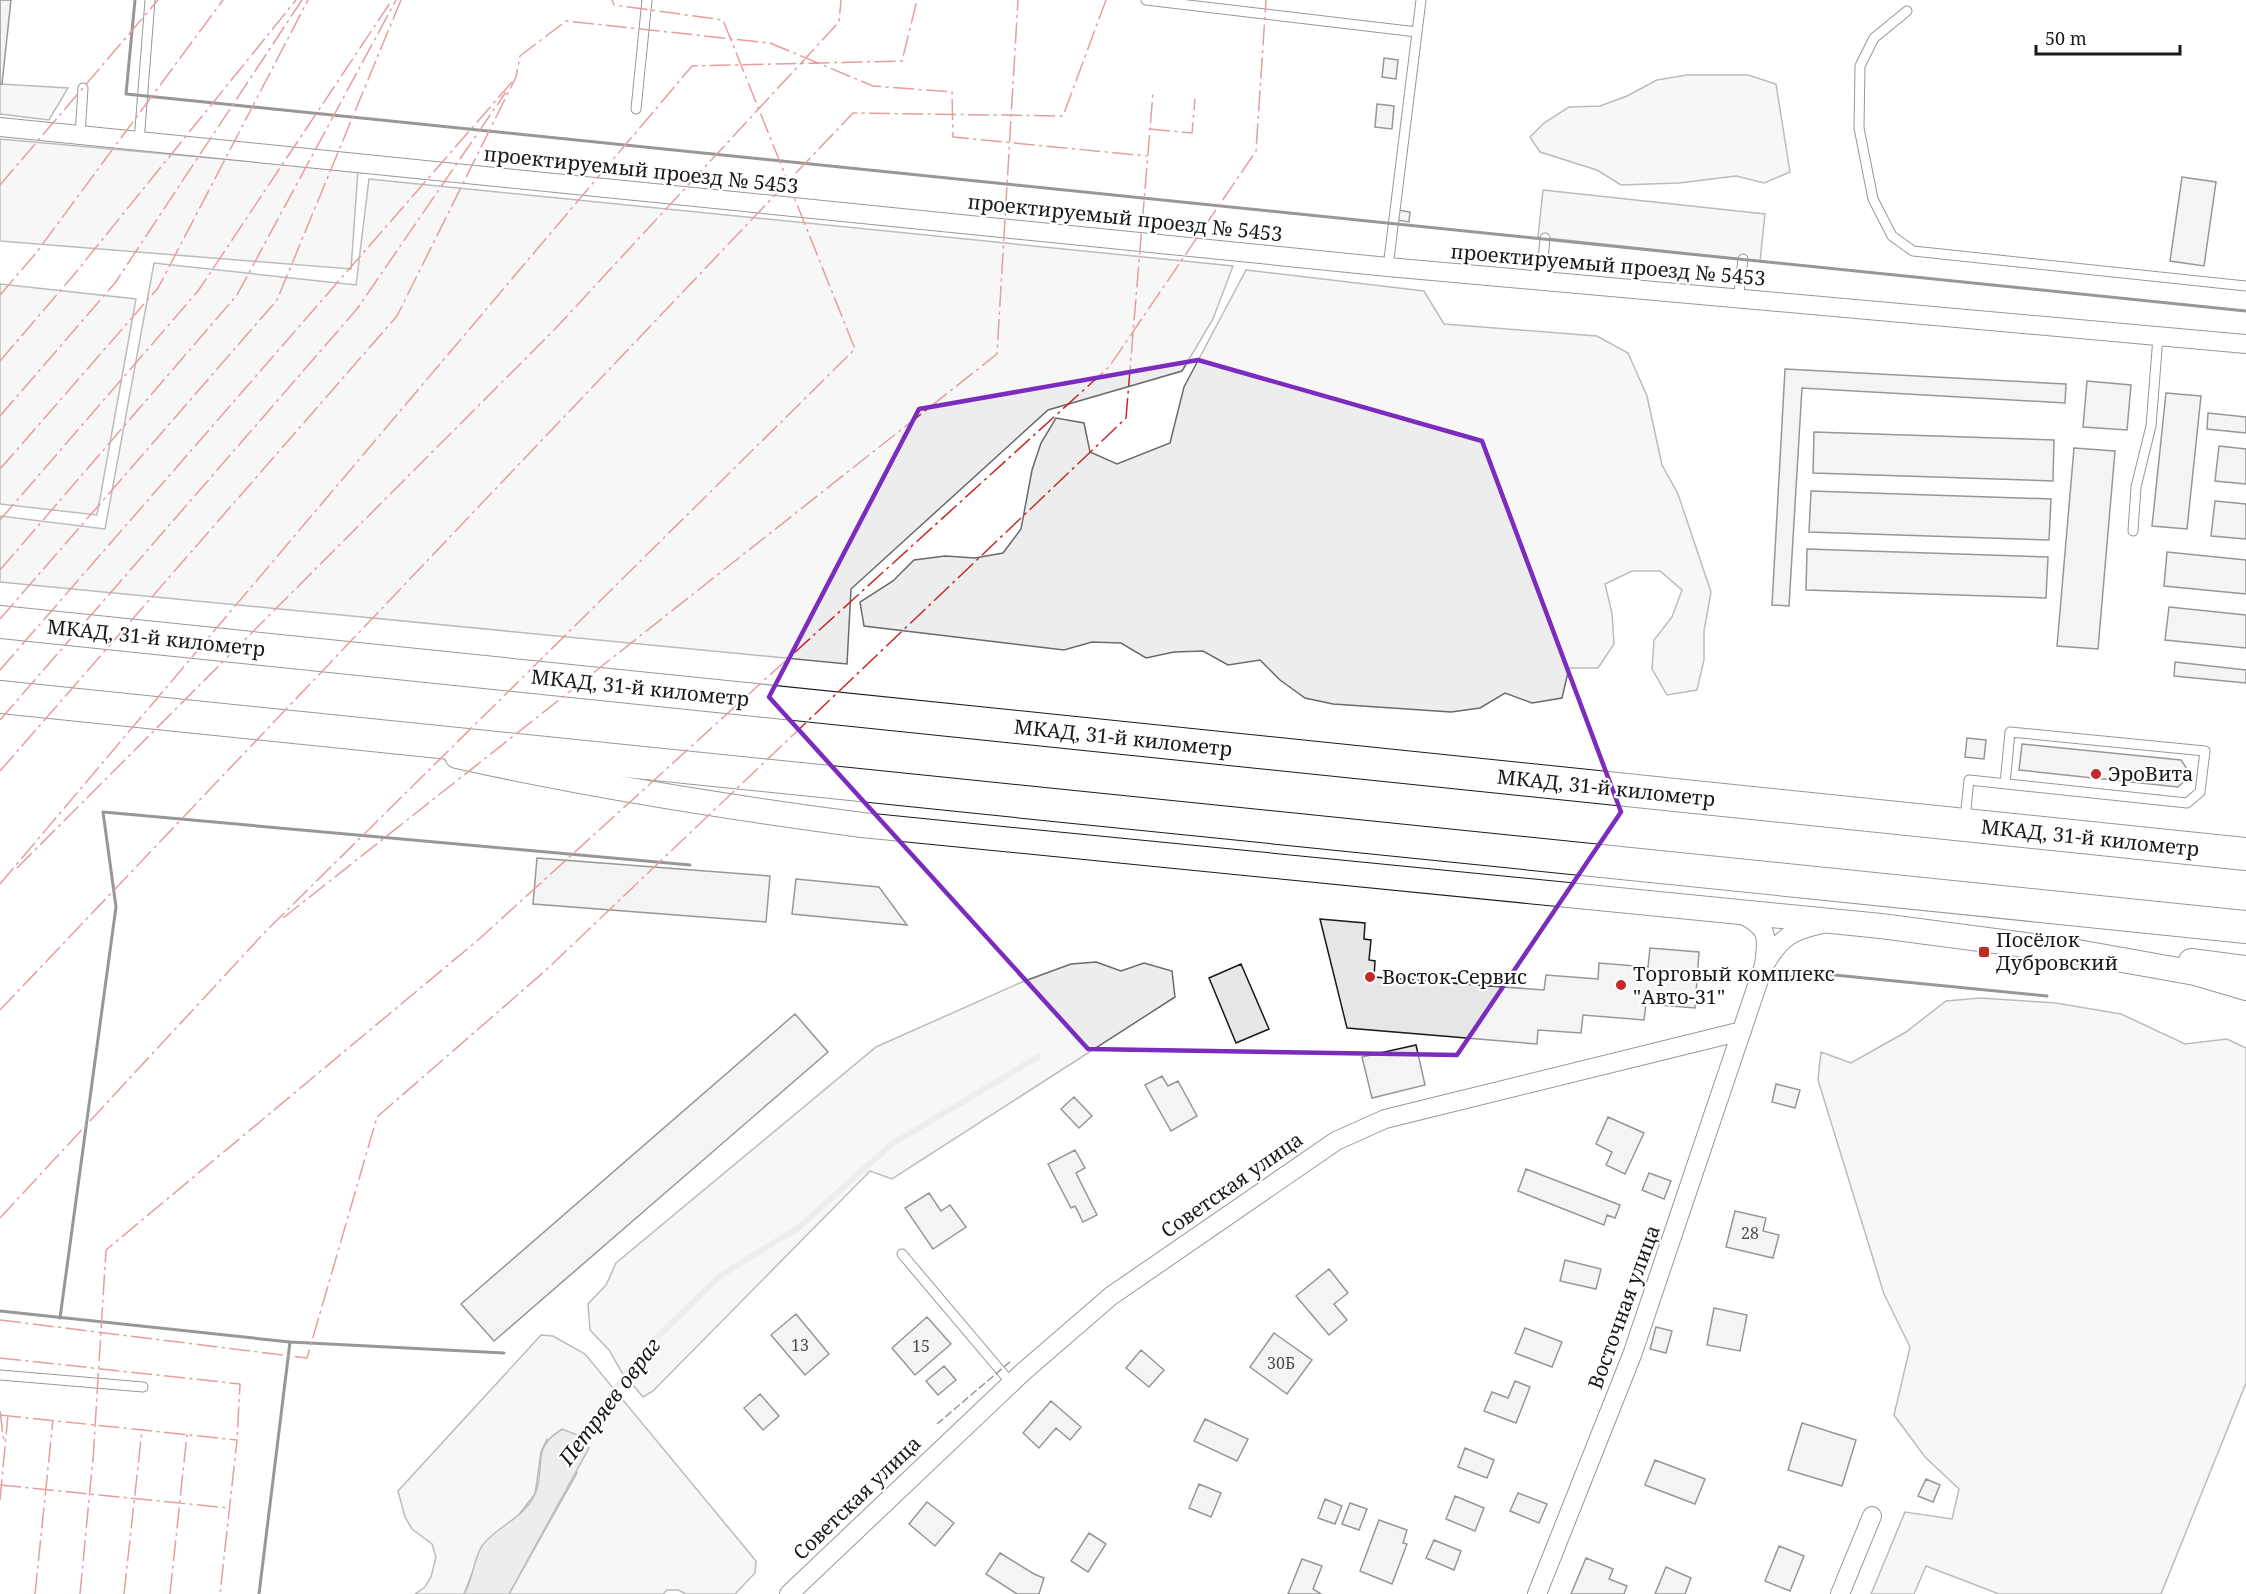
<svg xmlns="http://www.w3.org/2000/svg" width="2246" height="1594" viewBox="0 0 2246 1594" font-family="'Noto Serif',serif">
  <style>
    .built { fill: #ededed; stroke: #6a6a6a; stroke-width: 1.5 }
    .water { fill: #d7d7d7; stroke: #6a6a6a; stroke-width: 1.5 }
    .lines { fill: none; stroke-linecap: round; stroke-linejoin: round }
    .stream { stroke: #d7d7d7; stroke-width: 6 }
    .building { fill: #e6e6e6; stroke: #1a1a1a; stroke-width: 1.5 }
    .lane-casing { stroke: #1a1a1a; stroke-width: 11 }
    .street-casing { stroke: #1a1a1a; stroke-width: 20 }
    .secondary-casing { stroke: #1a1a1a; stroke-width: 26 }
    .highway-casing { stroke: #1a1a1a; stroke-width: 34 }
    .lane { stroke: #fff; stroke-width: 9 }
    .street { stroke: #fff; stroke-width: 18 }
    .secondary { stroke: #fff; stroke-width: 24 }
    .highway { stroke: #fff; stroke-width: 32 }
    .fence { stroke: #1a1a1a; stroke-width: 1.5; stroke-dasharray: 8 3; stroke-linecap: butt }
    .wall { stroke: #1a1a1a; stroke-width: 3 }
    .power { stroke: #c62828; stroke-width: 1.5; stroke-dasharray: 21 4.5 3 4.5; stroke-linecap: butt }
    .marked { fill: none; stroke: #7b2cbf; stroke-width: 4.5; stroke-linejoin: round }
    .poi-dot { fill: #c62828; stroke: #fff; stroke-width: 2 }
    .labels { text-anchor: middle; stroke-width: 4.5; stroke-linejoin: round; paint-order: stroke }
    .number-label { font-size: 16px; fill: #4d4d4d }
    .street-label { font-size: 20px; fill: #1a1a1a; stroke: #fff }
    .poi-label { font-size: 20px; fill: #1a1a1a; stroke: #fff; text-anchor: start }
    .water-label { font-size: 21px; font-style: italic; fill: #1a1a1a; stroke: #fff }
  </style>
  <rect width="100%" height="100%" fill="#fff"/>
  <path class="built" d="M1687 75H1748L1776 84 1790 172 1764 183 1736 176 1679 183 1621 185 1597 170 1540 152 1530 137 1544 123 1569 107 1600 106 1627 96 1657 80Z
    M0 84 68 88 49 120 0 114Z
    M0 139 358 171 351 269 0 241Z
    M369 179 1233 266 1213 319 1182 371 1048 410 851 589 847 664 0 582V516L105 529 154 263 356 285Z
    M1543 190 1765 214 1760 261 1538 237Z
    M1246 270 1424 291 1444 324 1597 336 1628 353 1647 396 1662 465 1678 494 1711 592 1704 631V660L1697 690 1667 695 1652 669 1654 640 1672 617 1682 590 1660 571H1632L1605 584 1612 613 1614 644 1598 668H1569L1562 698 1532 703 1505 693 1480 708 1451 712 1333 704 1305 698 1280 680 1260 660 1228 665 1203 651 1174 652 1146 658 1121 643 1092 642 1064 650 864 626 860 602 893 581 914 560 945 556 975 558 1003 553 1021 529 1032 470 1041 443 1056 418 1084 423 1090 452 1117 464 1170 443 1184 387Z
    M0 284 136 299 97 515 0 504Z
    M1096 962 1121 971 1144 963 1172 971 1175 997 892 1179 870 1171 653 1391 643 1397 621 1371 609 1350 590 1330 588 1304 606 1285 616 1263 876 1047 1022 982 1071 964Z
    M1980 998 2056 1003 2121 1014 2185 1044 2227 1039 2246 1048V1383L2161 1594H1999L1926 1566 1914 1594H1871L1905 1512 1952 1519 1959 1489 1925 1457 1894 1415 1910 1347 1884 1294 1818 1080 1821 1052 1851 1063 1906 1032 1946 1001Z
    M541 1335 553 1336 585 1354 756 1561 755 1573 735 1594H686L678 1590H667L663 1594H509L577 1473 547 1439 541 1452 535 1494 517 1517 483 1545 464 1594H415L425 1587 431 1577 436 1557 432 1544 412 1529 405 1517 398 1491Z"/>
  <path class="water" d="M562 1429 580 1436 589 1448 509 1594H464C473 1580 473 1560 482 1546 495 1527 525 1518 535 1494 547 1466 529 1450 562 1429Z"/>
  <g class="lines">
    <path class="stream" d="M576 1442 647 1347 721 1275 798 1228 892 1144 1038 1057"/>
  </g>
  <path class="building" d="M0 0H11L2 84H0Z
    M1384 58 1398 60 1396 79 1382 77Z
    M1377 104 1394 106 1392 129 1375 127Z
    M2182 177 2216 182 2204 266 2170 261Z
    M1398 210 1410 212 1409 222 1397 220Z
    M1785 369 2066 384 2065 403 1802 388 1789 606 1772 605Z
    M2087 381 2131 385 2127 430 2083 427Z
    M2166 393 2201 396 2187 529 2152 526Z
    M2208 413 2246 417V433L2207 429Z
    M1814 432 2054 440 2053 481 1813 473Z
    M2219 446 2246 449V484L2215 481Z
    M2074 448 2115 451 2098 649 2057 646Z
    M1811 491 2051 499 2049 540 1809 532Z
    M2215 501 2246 504V539L2211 536Z
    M1807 549 2048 557 2046 598 1806 590Z
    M2167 552 2246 560V594L2164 586Z
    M2169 607 2246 615V648L2165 640Z
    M2175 662 2246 670V683L2174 676Z
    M1967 738 1986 740 1984 759 1965 757Z
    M2022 744 2181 760 2191 775 2178 787 2019 770Z
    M537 858 770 876 766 922 533 904Z
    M796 879 879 887 907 925 792 914Z
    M1320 919 1365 923 1364 939 1371 940 1369 960 1375 961 1374 977 1544 990 1546 975 1598 979 1599 963 1648 967 1650 948 1699 952 1695 1008 1646 1004 1644 1020 1583 1015 1581 1033 1538 1030 1537 1044 1347 1028Z
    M1241 964 1269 1029 1236 1043 1209 978Z
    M795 1014 828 1052 494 1341 461 1304Z
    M1416 1045 1425 1085 1372 1098 1362 1057Z
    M1162 1076 1168 1086 1178 1081 1197 1116 1171 1131 1145 1085Z
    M1776 1084 1800 1090 1795 1108 1772 1102Z
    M1074 1097 1092 1116 1079 1128 1061 1109Z
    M1608 1117 1644 1133 1625 1174 1606 1165 1612 1152 1596 1144Z
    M1075 1150 1085 1168 1076 1173 1097 1215 1083 1222 1075 1206 1071 1208 1048 1164Z
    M1526 1169 1620 1205 1615 1218 1607 1215 1604 1225 1518 1191Z
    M1649 1173 1671 1181 1664 1199 1642 1190Z
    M929 1193 941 1211 950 1205 966 1227 933 1249 905 1208Z
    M1735 1211 1766 1218 1763 1231 1779 1235 1773 1258 1726 1247Z
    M1565 1260 1601 1269 1596 1289 1560 1281Z
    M1329 1269 1348 1293 1334 1304 1347 1320 1329 1335 1296 1296Z
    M1714 1308 1747 1315 1740 1351 1707 1345Z
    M796 1314 829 1354 805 1375 771 1335Z
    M927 1317 951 1344 915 1375 892 1348Z
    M1656 1327 1672 1331 1666 1353 1650 1349Z
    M1525 1328 1562 1342 1552 1367 1515 1353Z
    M1274 1333 1312 1360 1287 1394 1250 1367Z
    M1141 1350 1164 1370 1149 1387 1126 1368Z
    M944 1366 956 1380 938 1395 926 1381Z
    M1515 1381 1530 1387 1516 1423 1484 1411 1492 1392 1508 1398Z
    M760 1394 779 1416 763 1430 744 1408Z
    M1051 1401 1081 1427 1070 1440 1056 1428 1039 1448 1023 1433Z
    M1205 1419 1248 1439 1237 1461 1194 1441Z
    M1802 1423 1856 1440 1842 1486 1788 1470Z
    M1465 1448 1494 1460 1487 1478 1458 1467Z
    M1655 1460 1705 1479 1695 1504 1645 1485Z
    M1926 1479 1940 1485 1933 1502 1918 1496Z
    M1199 1484 1221 1493 1211 1517 1189 1508Z
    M1518 1493 1547 1504 1539 1523 1510 1511Z
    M1455 1496 1484 1508 1475 1531 1446 1519Z
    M1325 1499 1342 1506 1335 1524 1318 1518Z
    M927 1502 954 1523 935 1546 909 1524Z
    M1350 1503 1367 1509 1359 1530 1342 1524Z
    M1379 1520 1407 1530 1403 1543 1407 1544 1392 1584 1360 1571Z
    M1089 1533 1106 1544 1088 1572 1071 1561Z
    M1434 1540 1461 1551 1454 1570 1426 1558Z
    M1779 1546 1804 1556 1790 1591 1765 1581Z
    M1000 1553 1034 1574 1044 1578 1039 1594H1017L986 1574Z
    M1586 1558 1613 1569 1609 1579 1627 1586 1624 1594H1571Z
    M1302 1559 1322 1566 1313 1589 1321 1594H1288Z
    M1666 1567 1691 1578 1685 1594H1655Z"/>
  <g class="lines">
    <defs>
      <path id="lane" d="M1146 0 1417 32
        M1907 11 1874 38 1860 66 1859 128 1873 199 1892 236 1913 251 2246 286
        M636 109 647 0
        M80 136 83 88
        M139 142 150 0
        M1388 267 1421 0
        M1541 282 1545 238
        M1738 300 1743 259
        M2133 531 2136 487 2151 426 2158 337
        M1965 819 1969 780 2187 803 2200 792 2205 751 2010 732 2005 784
        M902 1254 1011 1383
        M0 1375 143 1387"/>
      <path id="street" d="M0 127 1388 267 2246 344
        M1767 961C1782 936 1794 930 1823 924
        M789 1594 1023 1372 1111 1296 1336 1141 1385 1119 1742 1031
        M1537 1594 1632 1355 1764 965C1768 936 1769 928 1741 914
        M1840 1594 1872 1516"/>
      <path id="secondary" d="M457 756C591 786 726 807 862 825L1881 926 2072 951 2195 973 2246 988
        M2191 961 2246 968"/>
      <path id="highway" d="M0 622 2246 854
        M0 697 2246 927"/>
    </defs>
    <use href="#lane" class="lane-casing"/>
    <use href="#street" class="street-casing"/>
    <use href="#secondary" class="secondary-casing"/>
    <use href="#highway" class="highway-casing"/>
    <use href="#lane" class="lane"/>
    <use href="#street" class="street"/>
    <use href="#secondary" class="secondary"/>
    <use href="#highway" class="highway"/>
    <path class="fence" d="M937 1424 1011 1361"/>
    <path class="wall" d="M135 0 126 94 2246 311
      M1790 977 1804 972 2047 996
      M0 1311 290 1342 504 1353
      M60 1318 116 907 103 812 690 865
      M259 1594 290 1342"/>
    <path class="power" d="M1149 129 1192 133 1195 99
      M0 185 158 0
      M0 295 36 253 223 0
      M0 361 72 277 296 0
      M0 416 115 283 302 0
      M0 469 158 288 308 0
      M0 520 198 291 392 0
      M0 570 237 295 396 0
      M0 619 277 300 401 0
      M0 670 512 82
      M0 720 357 309 506 92
      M0 771 397 316 516 77 520 56 566 21 770 43 873 86 952 92 953 137 1147 156
      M17 868 555 329 839 22 841 0
      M0 884 692 66 902 61 917 0
      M283 918 997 354 1018 0
      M0 1010 853 113 1063 116 1106 0
      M0 1218 266 931 855 349 723 20 614 5 612 0
      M0 1320 307 1358 377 1117 545 971 1126 418 1153 93
      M0 1358 240 1384 237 1440
      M0 1411 4 1443
      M0 1415 237 1440 220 1594
      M93 1460 106 1250 478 940 1109 367 1256 151 1266 0
      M0 1485 229 1508
      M0 1500 8 1415
      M35 1594 53 1420
      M80 1594 93 1458
      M124 1594 142 1430
      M170 1594 187 1434"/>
  </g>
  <path d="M0 0H2246V1594H0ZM1198 360 1482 441 1621 812 1457 1055 1088 1049 769 697 919 409Z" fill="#fff" fill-opacity=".55" fill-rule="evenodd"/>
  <path class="marked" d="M1198 360 1482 441 1621 812 1457 1055 1088 1049 769 697 919 409Z"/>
  <g class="poi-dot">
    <circle cx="2096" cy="774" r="6"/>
    <rect x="1978" y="946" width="12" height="12" rx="3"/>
    <circle cx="1370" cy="977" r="6"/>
    <circle cx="1621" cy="985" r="6"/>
  </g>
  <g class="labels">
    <g class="number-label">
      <text x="1750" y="1239">28</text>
      <text x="800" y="1351">13</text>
      <text x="921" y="1352">15</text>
      <text x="1281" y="1369">30Б</text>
    </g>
    <g class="street-label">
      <text transform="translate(641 170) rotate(6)" y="7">проектируемый проезд № 5453</text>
      <text transform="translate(1125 218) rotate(6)" y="7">проектируемый проезд № 5453</text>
      <text transform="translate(1608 265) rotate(5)" y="7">проектируемый проезд № 5453</text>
      <text transform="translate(156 638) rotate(6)" y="7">МКАД, 31-й километр</text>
      <text transform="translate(640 688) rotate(6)" y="7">МКАД, 31-й километр</text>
      <text transform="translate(1123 738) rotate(6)" y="7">МКАД, 31-й километр</text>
      <text transform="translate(1606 788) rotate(6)" y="7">МКАД, 31-й километр</text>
      <text transform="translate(2090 838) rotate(6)" y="7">МКАД, 31-й километр</text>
      <text transform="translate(1232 1185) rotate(-35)" y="7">Советская улица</text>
      <text transform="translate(1624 1307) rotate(-70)" y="7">Восточная улица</text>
      <text transform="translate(857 1498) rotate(-44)" y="7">Советская улица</text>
    </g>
    <g class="poi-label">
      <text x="2108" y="781">ЭроВита</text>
      <text x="1996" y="947">Посёлок<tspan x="1996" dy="23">Дубровский</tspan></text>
      <text x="1633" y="981">Торговый комплекс<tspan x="1633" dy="23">"Авто-31"</tspan></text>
      <text x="1382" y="984">Восток-Сервис</text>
    </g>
    <g class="water-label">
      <text transform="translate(610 1402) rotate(-53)" y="7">Петряев овраг</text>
    </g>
  </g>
  <path d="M2036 45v9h144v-9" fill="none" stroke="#1a1a1a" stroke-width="3"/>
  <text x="2045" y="45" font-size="18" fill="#1a1a1a" stroke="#ffffff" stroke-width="4.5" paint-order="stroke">50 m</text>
</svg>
